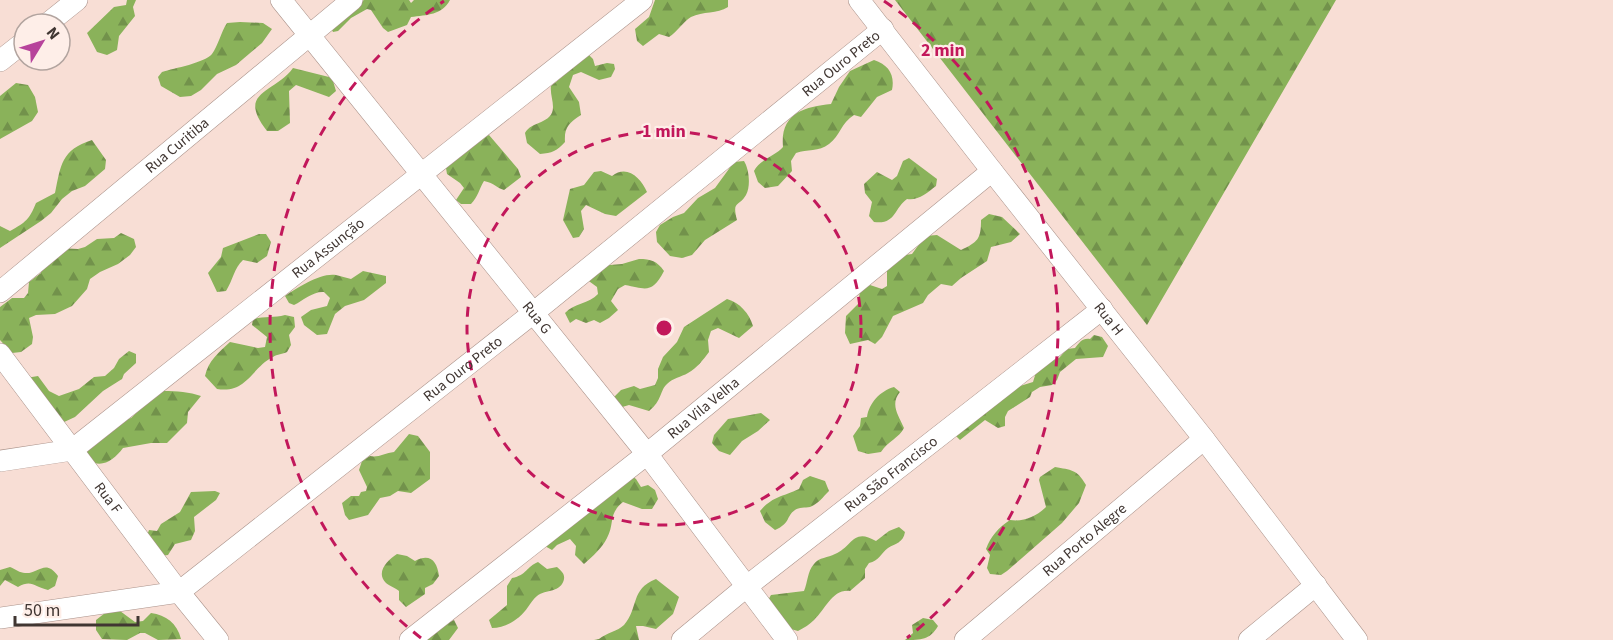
<svg xmlns="http://www.w3.org/2000/svg" width="1613" height="640" viewBox="0 0 1613 640" font-family="'Source Sans 3',sans-serif">
  <style>
    .forest { fill: url(#forest-firs) }
    .lines { fill: none; stroke-linecap: round; stroke-linejoin: round }
    .minor-casing { stroke: #aa928a; stroke-width: 22 }
    .minor { stroke: #fff; stroke-width: 21 }
    .ring { fill: none; stroke: #c2185b; stroke-width: 3; stroke-dasharray: 10 8 }
    .labels { text-anchor: middle; stroke-width: 4.5; stroke-linejoin: round; paint-order: stroke }
    .street-label { font-size: 15px; fill: #403632; stroke: #feeee8 }
    .centre { fill: #c2185b; stroke: #feeee8; stroke-width: 3 }
    .ring-label { font-size: 18px; text-anchor: middle; font-weight: bold; fill: #c2185b; stroke: #feeee8; stroke-width: 4.5; stroke-linejoin: round; paint-order: stroke }
  </style>
  <defs>
    <pattern id="forest-firs" width="22" height="20" patternUnits="userSpaceOnUse" patternTransform="scale(1.5)"><rect width="22" height="20" fill="#8ab25a"/><path d="M5 1l3.5 6h-7zM16 11l3.5 6h-7z" fill="#72924b"/></pattern>
  </defs>
  <rect width="100%" height="100%" fill="#f8ded5"/>
  <path class="forest" d="M127 0H136L133 7 135 16 119 36 117 50 107 55 97 52 87 33 114 7 126 5Z
    M364 0H409L411 3 414 0H450C442 15 427 15 411 17L407 25 388 32 383 28 371 10 367 9 351 18 338 31 333 32 330 26 334 17Z
    M655 0H728V7C717 14 703 11 691 17 683 22 677 32 669 37L659 34 643 46 637 41 635 29 649 17Z
    M895 0H1336L1147 325Z
    M240 22 263 23 272 29 262 43 236 65 217 74 201 90 191 96 180 97 161 86 158 77 162 72C175 68 204 63 212 54 218 46 221 32 227 23Z
    M588 54 593 59 595 66 607 63 614 64 615 69 611 77 599 80 581 72 573 75 569 87 579 102 581 115C569 123 564 127 565 142 557 151 552 153 540 154L527 143 525 133C531 121 553 124 553 107 553 100 550 93 551 86 564 76 574 65 588 54Z
    M874 60C889 65 895 75 892 90L877 97 861 117 854 115C841 123 840 136 829 144 819 152 807 149 796 153L791 161 792 171 778 186 765 188 758 182 754 171C759 160 775 156 783 147 780 113 804 107 831 104L839 87 850 71Z
    M293 68 329 77 333 81 336 91 329 97 296 85 289 91 290 123 278 131H267C236 91 274 94 293 68Z
    M16 83 28 85 35 97 38 112 32 121 0 139V96Z
    M489 135 518 169 521 177 504 190C496 188 495 183 484 181 479 189 478 197 471 204H461L456 200 464 188 460 183 447 174 446 168 479 139Z
    M92 140 106 160 105 169 85 186 72 191 62 199 51 213 41 221 0 248V226L10 231C26 222 29 220 36 203L55 193C61 165 61 150 92 140Z
    M909 158 937 179 936 186C927 193 918 201 907 199 894 208 896 225 874 222L869 216 872 202 865 193 864 184 877 172 892 180 897 176 903 161Z
    M744 161C749 169 751 186 746 195 738 208 732 200 737 220L705 240 692 255 682 258 670 256 657 242 656 232 660 225 673 217 684 213 698 198 715 188 734 162Z
    M601 171 612 176C627 164 641 178 647 192L616 216 605 214 586 205 581 211 584 229 579 237 573 238 563 220 570 189 584 185 594 172Z
    M989 214 1002 217 1020 234 1011 242 991 247 987 261 961 278 952 286 941 284 928 295 923 303 893 316 882 337 875 344 868 340 850 344 845 333 846 316 858 304 860 291 870 285 882 289 887 286V270L905 255 912 254 925 236 937 235 961 250C978 242 981 239 981 220Z
    M121 233 134 239 136 247 130 255 118 264 100 272 90 279 87 289 72 306 55 314 36 315 29 318 33 337 32 344 21 352 12 353 0 340V307L12 298H24L28 293 29 282 41 273 42 259 58 248 78 249 85 247 97 239 114 238Z
    M259 234H266L271 242 267 256 257 263 243 260C234 268 233 280 226 291L217 292 208 273 221 257 223 248Z
    M639 259C651 259 657 261 664 271 652 294 646 289 625 285L618 289 611 301 618 310 609 318 600 323 594 320 586 323 576 319 570 323 565 313C574 303 589 304 598 294L597 287 586 279 598 266 622 264Z
    M363 271 386 276V283L364 300 345 306 335 314 327 334 317 335 304 325 301 317 311 310 327 306 330 298 324 292C313 291 304 300 294 305L289 303 285 296C296 288 322 272 336 275 341 276 346 278 351 279Z
    M727 299C740 303 749 313 753 326L739 338 718 328 711 331 708 340 709 352C703 360 697 368 688 373 681 377 673 378 667 384 660 390 662 401 649 411L629 405 619 408 614 397 621 390 634 386 640 389 655 385 658 378V369L663 357 677 342 684 327Z
    M285 315 294 317 295 327 289 335 291 345 287 352C283 354 277 354 273 357 252 367 247 394 217 389L205 376C208 361 219 352 230 342L258 348 265 347 267 337 252 325 253 319C264 316 274 318 285 315Z
    M1094 335 1102 337 1108 346 1103 357 1076 359 1060 372 1057 380 1052 385 1040 387 1032 392 1030 397 1008 411 1005 417V426L998 428 985 420 960 440 954 434 1020 386 1033 382 1037 369 1046 363 1059 358 1067 349 1075 348C1080 342 1082 338 1090 339Z
    M129 351 136 354V363L124 374 122 379 103 391 75 417 62 423 26 378 38 376 49 391 59 396 79 389 94 377 105 376 114 368 119 359Z
    M894 387 900 392C890 404 898 415 904 428 899 438 888 441 881 452L868 454 858 451 853 436 860 426 861 418 867 417C869 403 880 391 894 387Z
    M164 391C176 391 190 392 201 396L188 412 187 423 167 443H151L123 448C114 460 102 469 88 460L85 447 113 423 131 418 151 399Z
    M761 413 770 420 758 431 742 441 730 455 719 451 712 443 714 435 728 419Z
    M409 434 418 436 430 452V479L411 493 398 491 390 496 380 498 368 515 349 520 345 515 342 503 351 496H359L361 492 366 491 367 487 359 470 362 461 370 456C378 458 385 453 394 452Z
    M1055 467C1071 470 1077 469 1086 485L1079 503 1062 523 1007 571 1001 575 990 574 987 568 990 555 986 549C991 536 998 528 1010 520 1023 522 1036 517 1046 507L1039 480 1040 477Z
    M628 473 636 479 641 487 648 485 655 490 658 499 652 509H642L623 502C608 514 615 523 607 538 602 548 593 556 584 564L575 555 576 546 570 539 557 545 552 550 543 545Z
    M810 476 825 481 829 491C823 497 818 504 810 507 805 508 799 507 795 510 786 516 791 523 775 530L765 522 760 511C773 496 782 497 799 489L803 480Z
    M215 491 220 493 216 500 194 517 195 531 191 540 175 544 168 555 161 556 146 538 149 530 157 531 161 524 180 512 191 492Z
    M899 527 905 532C903 543 896 543 888 548 881 553 879 561 869 563L865 569V578L850 591C832 589 826 609 814 620 810 624 804 628 798 631L787 628 767 602 771 595 804 591C808 582 807 572 814 564 819 557 828 558 835 554 852 547 853 527 876 541L889 531Z
    M397 554 407 556 415 561C430 553 437 561 439 576L433 584 425 588V594L406 607 399 600V591C396 588 389 586 386 583 375 572 388 560 397 554Z
    M538 562 547 569 557 567C560 570 565 573 564 579 561 593 546 589 537 596 533 599 531 603 528 607 520 619 506 628 492 628L489 620 507 605V586L512 578C527 575 526 567 538 562Z
    M10 567C15 569 20 573 25 573 39 574 45 558 58 576L55 586 48 590C34 587 32 579 18 587L5 580 0 586V570Z
    M656 579 679 597 673 614 656 629 643 626H636L639 640H594L599 639C606 633 618 631 624 625 639 608 630 589 656 579Z
    M120 611 135 622 143 621 151 613C166 615 177 623 181 639L158 640 145 633H140L127 640 102 639 96 630V620L105 613Z
    M923 618 933 620 938 626C930 640 921 640 905 640L913 633 912 625Z
    M454 620 458 628 449 640H415Z"/>
  <g class="lines">
    <defs>
      <g id="minor">
        <path id="s1" d="M281 0 647 454 787 640"/>
        <path id="s2" d="M859 0 992 171 1204 439 1357 640"/>
        <path d="M47 24 77 0"/>
        <path d="M0 61 24 42"/>
        <path id="s3" d="M0 292 352 0"/>
        <path id="s4" d="M0 354 179 592 218 640"/>
        <path id="s5" d="M0 461 72 450 642 0"/>
        <path id="s6" d="M0 618 179 592 532 314 883 29"/>
        <path id="s7" d="M410 640 647 454 992 171"/>
        <path id="s8" d="M682 640 746 587 1102 309"/>
        <path id="s9" d="M965 640 1204 439"/>
        <path d="M1249 640 1316 585"/>
      </g>
    </defs>
    <use href="#minor" class="minor-casing"/>
    <use href="#minor" class="minor"/>
  </g>
  <g class="ring">
    <circle cx="664" cy="328" r="197"/>
    <path d="M421 638A394 394 0 0 1 444 1M884 1A394 394 0 0 1 907 638"/>
  </g>
  <g class="labels">
    <g class="street-label">
      <text dy="5" stroke="none"><textPath href="#s6" startOffset="1028">Rua Ouro Preto</textPath></text>
      <text dy="5" stroke="none"><textPath href="#s3" startOffset="230">Rua Curitiba</textPath></text>
      <text dy="5" stroke="none"><textPath href="#s5" startOffset="399">Rua Assunção</textPath></text>
      <text dy="5" stroke="none"><textPath href="#s1" startOffset="408">Rua G</textPath></text>
      <text dy="5" stroke="none"><textPath href="#s2" startOffset="405">Rua H</textPath></text>
      <text dy="5" stroke="none"><textPath href="#s6" startOffset="542">Rua Ouro Preto</textPath></text>
      <text dy="5" stroke="none"><textPath href="#s7" startOffset="374">Rua Vila Velha</textPath></text>
      <text dy="5" stroke="none"><textPath href="#s8" startOffset="267">Rua São Francisco</textPath></text>
      <text dy="5" stroke="none"><textPath href="#s4" startOffset="180">Rua F</textPath></text>
      <text dy="5" stroke="none"><textPath href="#s9" startOffset="156">Rua Porto Alegre</textPath></text>
    </g>
  </g>
  <circle cx="664" cy="328" r="9" class="centre"/>
  <g class="ring-label">
    <text x="943" y="56">2 min</text>
    <text x="664" y="137">1 min</text>
  </g>
  <g transform="translate(42 42) rotate(52)"><circle r="28" fill="#feeee8" stroke="#b2a49f" stroke-width="1.5"/>
  <path d="M0-4.5L10 22L0 15L-10 22Z" fill="#b7439b"/>
  <text y="-9" font-size="16" font-weight="bold" text-anchor="middle" fill="#403632">N</text>
  </g>
  <path d="M15 616v9h123v-9" fill="none" stroke="#403632" stroke-width="3"/>
  <text x="24" y="616" font-size="18" fill="#403632" stroke="#feeee8" stroke-width="4.5" paint-order="stroke">50 m</text>
</svg>
